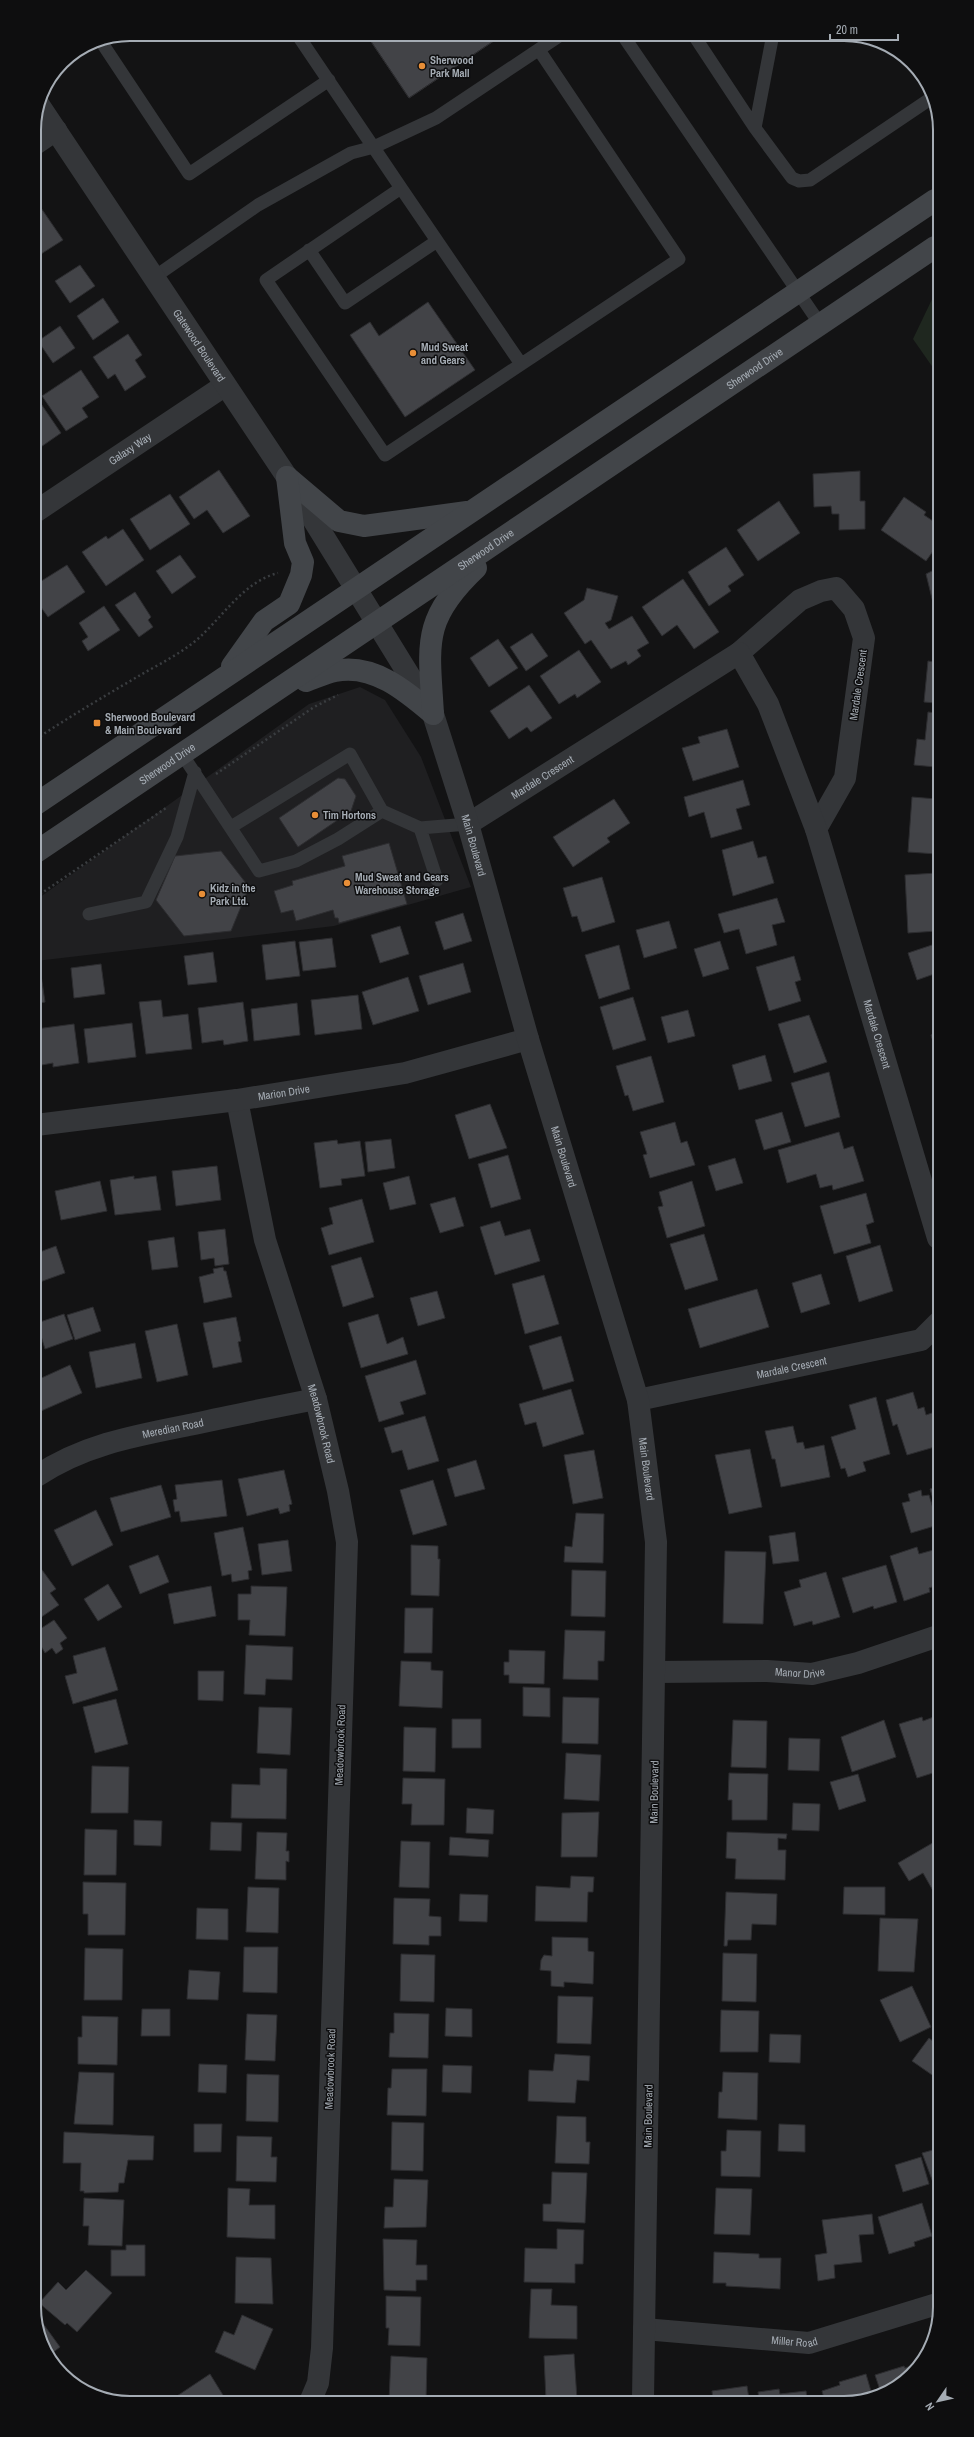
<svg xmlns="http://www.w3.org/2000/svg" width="974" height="2437" viewBox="0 0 974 2437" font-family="'Archivo Narrow',sans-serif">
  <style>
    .built { fill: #1f1f21 }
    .green { fill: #1f271f }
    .building { fill: #424347; stroke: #2d2d30 }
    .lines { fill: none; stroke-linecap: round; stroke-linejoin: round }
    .path { stroke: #3a3d40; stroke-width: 2.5; stroke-dasharray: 2 3; stroke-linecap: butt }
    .service { stroke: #343639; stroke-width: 13 }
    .minor { stroke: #343639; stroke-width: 22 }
    .tertiary { stroke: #343639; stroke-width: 22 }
    .secondary { stroke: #424549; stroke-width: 22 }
    .poi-dot { fill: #e88e37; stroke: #0e0e0f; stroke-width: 1.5 }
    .labels { text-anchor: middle; stroke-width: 3; stroke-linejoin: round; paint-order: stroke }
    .poi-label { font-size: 11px; font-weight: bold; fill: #a5acb4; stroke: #0e0e0f; text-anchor: start }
    .street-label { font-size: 11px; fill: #a5acb4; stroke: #0e0e0f }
    .rim { fill: none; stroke: #a5acb4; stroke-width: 2 }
  </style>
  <rect width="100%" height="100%" fill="#131314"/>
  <path class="built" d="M360 687 385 700 421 757 471 887 334 926 36 961V900L309 704Z"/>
  <path class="green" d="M935 293 936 372 913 339Z"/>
  <path class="building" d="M366 34H504L409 98Z
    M366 34H504L409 98Z
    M39 205 63 240 41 254 40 252 34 256V208Z
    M80 265 95 286 70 303 55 281Z
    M103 298 119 322 93 340 77 316Z
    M428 302 475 370 405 417 350 335 370 322 379 336Z
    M60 326 75 348 53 363 38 341Z
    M128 334 142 355 135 360 146 377 125 391 115 374 108 379 93 357Z
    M81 370 99 397 82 408 88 417 66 431 42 396Z
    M35 395 61 433 35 451Z
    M219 470 250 516 223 533 207 510 194 519 179 497Z
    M860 471V501H865V529L839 530V514H832L831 506 814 507 813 474Z
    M170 494 190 524 150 550 130 519Z
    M904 497 926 512 924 515 936 523V547L926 561 881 530Z
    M779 501 800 533 758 561 737 530Z
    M123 529 144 560 106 586 82 552 106 536 108 539Z
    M726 547 744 575 728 586 731 591 709 606 688 572Z
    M180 555 196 577 172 594 156 571Z
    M67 565 85 592 48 617 35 599V585Z
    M936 569V615L926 574Z
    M683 579 719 632 694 649 677 625 662 636 642 607Z
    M587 588 618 596 611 620 605 623 609 629 632 616 649 643 637 650 641 656 628 665 626 661 611 669 591 640 585 644 564 613 584 600Z
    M135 592 151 617 148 620 153 627 139 637 115 605Z
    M104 606 120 630 88 651 82 641 88 637 79 623Z
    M532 633 548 656 526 671 510 647Z
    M498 639 518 668 489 687 470 658Z
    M936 642V703L924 702 928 661 934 662Z
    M579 650 601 682 577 698 575 694 559 704 540 676Z
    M529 685 552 718 531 732 527 727 509 739 490 711Z
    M928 712 936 713V767L914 765 917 739 925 740Z
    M727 729 739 767 693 781 682 748 700 743 698 737Z
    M338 778 345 779 356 796 351 811 298 847 279 818Z
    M743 780 750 805 736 809 742 829 711 838 704 812 689 817 684 797Z
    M912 797 937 799V854L908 852Z
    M614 799 630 823 607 838 610 842 573 867 553 837Z
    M753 841 758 858 766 856 774 883 733 896 722 850Z
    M389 843 407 904 339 923 338 918H335L333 910 296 921 293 910 281 913 274 891 293 885 292 881 345 866 342 856Z
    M221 851 249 887 231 931 184 936 156 900 175 856Z
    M937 873V931L908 933 905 875Z
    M602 877 615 922 582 932 577 916 572 917 563 888Z
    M777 898 785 922 772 925 777 945 746 954 739 929 724 933 718 914Z
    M463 913 472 941 444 950 435 922Z
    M669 921 677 948 644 958 636 930Z
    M400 926 409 954 380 963 371 935Z
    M332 938 336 967 303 971 299 942Z
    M295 941 300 976 266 980 262 945Z
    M720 941 729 969 703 977 694 949Z
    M935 944 937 973 917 980 908 953Z
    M619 945 630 989 599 999 585 955Z
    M213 952 217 982 188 985 184 956Z
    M794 956 801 980 795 982 801 1001 769 1011 756 967Z
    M463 963 471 992 428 1005 419 976Z
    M101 964 105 994 74 998 71 968Z
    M41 975 45 1002 36 1004V976Z
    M408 977 419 1011 373 1025 362 992Z
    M358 995 362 1029 315 1035 311 1000Z
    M633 997 646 1040 613 1050 600 1007Z
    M161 1000 163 1017 188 1014 192 1049 146 1054 139 1002Z
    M243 1002 248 1041 224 1045 223 1040 202 1043 198 1008Z
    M297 1003 300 1035 254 1041 251 1009Z
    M688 1010 695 1036 668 1043 661 1017Z
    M809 1015 827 1062 794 1073 778 1024Z
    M132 1023 136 1057 88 1063 84 1029Z
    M74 1024 79 1063 53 1067V1063L36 1066V1029Z
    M937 1033V1055L931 1035Z
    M765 1055 772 1081 739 1090 732 1065Z
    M651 1056 664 1102 633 1111 628 1095 625 1096 616 1066Z
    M829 1072 840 1117 805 1127 791 1083Z
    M490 1104 507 1148 469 1159 455 1115Z
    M782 1112 791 1142 764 1150 755 1120Z
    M675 1122 681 1143 687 1141 695 1165 650 1178 643 1155 647 1154 640 1132Z
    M839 1132 844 1149 853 1146 864 1181 833 1190 832 1185 820 1188 816 1174 787 1183 778 1150Z
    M391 1139 395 1168 368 1172 365 1142Z
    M337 1140 338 1144 360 1141 365 1176 341 1179 342 1185 320 1188 314 1143Z
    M508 1155 521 1199 491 1208 478 1164Z
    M735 1158 743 1183 716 1191 708 1166Z
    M217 1166 221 1200 176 1206 172 1171Z
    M134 1176V1179L156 1176 161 1210 115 1215 110 1180Z
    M409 1176 416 1204 390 1210 383 1183Z
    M100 1181 107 1211 61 1220 55 1191Z
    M692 1181 705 1226 667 1238 658 1207 663 1206 659 1192Z
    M866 1193 874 1222 866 1225 871 1243 834 1254 820 1206Z
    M455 1197 464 1226 440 1233 430 1204Z
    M362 1199 374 1242 329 1255 321 1228 333 1224 329 1208Z
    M500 1221 505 1236 530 1229 540 1261 495 1275 480 1227Z
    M225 1229 229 1264 215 1266 214 1258 201 1260 198 1232Z
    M704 1234 718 1280 685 1290 670 1244Z
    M174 1237 178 1267 152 1270 148 1241Z
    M880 1245 893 1291 859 1302 846 1256Z
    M56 1246 65 1273 37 1283V1253Z
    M361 1257 374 1297 343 1307 331 1266Z
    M223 1267 224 1271H226L232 1297 204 1303 199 1277 214 1273 213 1269Z
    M821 1274 830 1304 801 1313 792 1283Z
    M544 1275 559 1324 525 1334 512 1284Z
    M757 1289 769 1327 700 1348 688 1309Z
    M437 1291 445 1318 418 1326 410 1298Z
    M93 1307 101 1331 75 1340 67 1315Z
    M64 1314 73 1339 45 1349 37 1323Z
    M378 1314 387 1344 403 1337 408 1354 361 1368 348 1323Z
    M236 1317 241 1341 238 1342 242 1362 213 1368 203 1323Z
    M177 1324 188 1375 157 1382 145 1331Z
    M561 1336 574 1381 543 1390 529 1346Z
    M135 1343 142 1378 96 1388 89 1352Z
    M416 1360 426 1394 400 1402 404 1414 379 1422 365 1376Z
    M70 1365 82 1393 41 1411 37 1403V1380Z
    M571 1389 584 1434 543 1447 536 1422 525 1425 519 1404Z
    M913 1392 918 1409 924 1407 926 1415 938 1411V1446L907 1455 897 1424 893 1426 886 1400Z
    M876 1397 890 1454 863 1462 866 1471 848 1477 845 1468 841 1469 831 1437 856 1429 849 1405Z
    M425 1416 439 1461 408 1470 402 1450 392 1453 384 1428Z
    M793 1426 797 1443 803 1442 805 1449 824 1445 830 1477 781 1487 775 1459H772L765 1431Z
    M750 1449 762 1507 729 1514 715 1455Z
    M594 1450 603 1498 573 1504 564 1455Z
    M476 1460 485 1489 455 1497 447 1469Z
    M284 1470 292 1504 289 1505 290 1511 280 1514 278 1508 247 1516 238 1479Z
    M222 1480 227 1516 181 1522 179 1511 175 1512 173 1500 177 1499 175 1485Z
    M433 1480 447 1525 413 1535 400 1490Z
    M161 1485 171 1517 121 1532 110 1498Z
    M938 1486V1515L930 1489Z
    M921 1490 922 1496 929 1495 938 1525 911 1533 902 1503 910 1501 908 1494Z
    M96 1510 113 1545 72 1566 54 1530Z
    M576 1513 604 1514 603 1563 564 1562 565 1546 572 1547Z
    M243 1527 252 1570 248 1571 249 1579 232 1582 231 1574 222 1576 214 1533Z
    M795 1532 799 1561 773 1564 769 1536Z
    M288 1540 292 1571 262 1575 258 1544Z
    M411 1545 438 1546V1559H440L439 1596 411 1595Z
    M917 1547 919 1554 937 1549 938 1585 929 1588 930 1592 904 1601 890 1556Z
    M725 1551 766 1552 763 1624 723 1623Z
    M158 1555 169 1582 140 1594 129 1566Z
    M37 1563 56 1589 50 1593 59 1605 37 1620Z
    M886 1565 897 1602 874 1609 873 1606 853 1613 842 1578Z
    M572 1570 606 1571 605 1617 571 1616Z
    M826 1572 840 1617 813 1625 812 1621 794 1626 784 1592 801 1587 799 1580Z
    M108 1584 122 1607 98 1621 84 1599Z
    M211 1586 216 1616 174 1624 168 1594Z
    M251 1586 287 1587 285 1636 249 1635 250 1620H238V1594H251Z
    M405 1608H433L432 1653H404Z
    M54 1620 67 1638 60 1643 63 1649 56 1654 52 1648 45 1653 38 1641 37 1631Z
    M565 1630 605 1631 604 1661H598V1680L563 1679Z
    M246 1645 293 1647 292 1680 266 1679 265 1695 244 1694Z
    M105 1647 118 1690 73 1704 65 1676 77 1673 73 1656Z
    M509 1650 545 1651 544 1684 509 1683V1675H504V1662H509Z
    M401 1661 431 1662V1670L443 1671 442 1708 399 1706Z
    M198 1671H224L223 1701 198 1700Z
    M523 1687 550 1688V1717L523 1716Z
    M563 1697 599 1698 598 1744 562 1743Z
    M116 1699 128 1744 95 1753 83 1707Z
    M259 1707 292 1708 290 1755 257 1753Z
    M939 1715V1771L917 1778 899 1724 922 1717 923 1721Z
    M452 1719H481V1748H452Z
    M733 1720 767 1721 766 1768 731 1767Z
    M884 1720 896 1757 852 1772 841 1737Z
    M404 1727 436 1728 435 1772 403 1771Z
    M789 1738 820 1739 819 1771 788 1770Z
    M566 1753 601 1755 599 1801 564 1799Z
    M92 1766 129 1767 128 1813H91Z
    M260 1768 287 1769 286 1819 231 1818 232 1784 260 1785Z
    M729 1773 768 1774 767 1820H732V1800H728Z
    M858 1774 866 1801 839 1810 830 1782Z
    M403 1778 445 1779 444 1825H411L412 1804H402Z
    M793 1803 820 1804 819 1831 792 1830Z
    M467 1808 494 1810 493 1834 466 1833Z
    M599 1812 597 1857H561L562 1813Z
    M134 1820 162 1821 161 1846 134 1845Z
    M211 1822 242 1823 241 1851 210 1850Z
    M85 1829 117 1830 116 1875H84Z
    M257 1832 287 1833 286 1851H289V1862L286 1861V1880L255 1879Z
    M727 1832 787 1834 786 1839 778 1838V1850H786L785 1880 735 1879 736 1859 726 1858Z
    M939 1834V1894L936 1896 923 1873 909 1881 898 1863 936 1841 933 1837Z
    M450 1837 489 1840 488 1857 449 1855Z
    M401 1841 430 1842 429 1888 399 1887Z
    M571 1876 594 1877 593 1892H588L587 1922 535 1921 536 1886 570 1888Z
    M83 1882 126 1883 125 1935H88V1914H83Z
    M248 1887 279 1888 278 1933 246 1932Z
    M844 1887H885V1915L843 1914Z
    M726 1892 777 1894 776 1925 752 1924 751 1940H728L727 1946H724Z
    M460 1894 488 1895 487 1922 459 1921Z
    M394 1898 430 1899 429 1916 441 1917V1936H429V1945L393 1944Z
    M197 1908 228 1909V1940L196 1939Z
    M880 1918 918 1919 914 1972 878 1971Z
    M552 1937 588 1938V1951L594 1952 593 1984 564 1982V1987L551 1986V1971L540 1970 541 1960 544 1955 552 1956Z
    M244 1947H278L277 1993 243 1992Z
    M85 1948 123 1949 122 2000H84Z
    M723 1953 757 1954 756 2002 722 2001Z
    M401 1954 435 1955 434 2002 400 2001Z
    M189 1970 220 1972 218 2000 187 1999Z
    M912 1986 931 2027 900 2042 880 2000Z
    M558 1996 593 1997 591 2044 557 2043Z
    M446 2008 472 2009V2037L445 2036Z
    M142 2009H170V2036H141Z
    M721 2010 759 2011 758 2052H720Z
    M394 2013 429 2014 428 2058 389 2057 390 2033H394Z
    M247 2014 277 2015 275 2061 245 2060Z
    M82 2016 118 2017 117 2065 78 2064V2037H82Z
    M770 2034 801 2035 800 2063 769 2062Z
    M929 2038 939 2046V2071L935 2077 912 2061Z
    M555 2054 590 2056 589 2081 577 2080 575 2103 528 2101 529 2070 553 2071Z
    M199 2064 227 2065 226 2093 198 2092Z
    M443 2065 472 2066 471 2093 442 2092Z
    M392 2069H427L426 2116 387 2115 388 2088H391Z
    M79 2072 114 2073 113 2125 74 2124Z
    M723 2072 758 2073 757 2120 718 2118 719 2092H722Z
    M247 2074 279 2075 278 2122 246 2121Z
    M557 2116 586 2117V2142H590L589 2164 555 2163Z
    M392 2122 424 2123 423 2171 391 2170Z
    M194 2124H222L221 2152H194Z
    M779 2124 805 2125V2152L778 2151Z
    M727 2130 761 2131 760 2177 721 2176V2151H726Z
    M64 2132 154 2136 153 2160H128L124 2183H119L118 2192 84 2193V2191H80L81 2163H63Z
    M237 2136 272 2137 271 2157H277L276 2182 236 2181Z
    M940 2148V2183L934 2185 922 2153Z
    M921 2157 929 2184 903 2192 895 2165Z
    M552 2172 587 2173 585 2223 543 2221V2204H551Z
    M394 2179 428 2180 426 2227 384 2228 385 2207H393Z
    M228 2188 250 2189 249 2205H275V2239L227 2237Z
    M716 2188 752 2189 750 2235 714 2234Z
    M84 2198 124 2200 122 2246 88 2245 89 2226H83Z
    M922 2203 932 2236 914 2242 915 2246 889 2254 878 2217Z
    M872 2214 874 2234 859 2235 862 2262 834 2265 835 2278 818 2281 815 2255 827 2253 822 2220Z
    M557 2229 584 2230 583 2264H575V2283L524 2282 525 2248 557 2249Z
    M383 2239 417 2240 416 2265H427V2280H416V2291L384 2290Z
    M126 2245H145V2276H111V2250H126Z
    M714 2252 759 2254V2258H781L780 2289 726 2286V2283H713Z
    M236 2257 271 2258 273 2304 235 2303Z
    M86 2270 112 2293 77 2332 67 2323 65 2325 39 2303 58 2282 66 2290Z
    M531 2289H552L551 2305 577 2306V2339L529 2338Z
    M386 2296 421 2297 420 2346 388 2345 389 2328H386Z
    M242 2315 273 2329 255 2370 215 2352 224 2331 234 2335Z
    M39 2318 60 2347 51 2354 39 2338Z
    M574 2354 577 2400H546L544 2356Z
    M391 2356 427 2358 426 2401H389Z
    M921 2363 920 2365 881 2393 875 2375 904 2366 905 2368Z
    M210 2374 226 2400 223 2402H173L171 2400Z
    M866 2374 873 2398H824L822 2391 840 2385 839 2382Z
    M747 2386 749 2399H713L712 2391Z
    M779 2389 780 2394 806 2391 807 2398 759 2399 758 2392Z"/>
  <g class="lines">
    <path class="path" d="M36 739C69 717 103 697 137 677 159 664 185 652 203 634 225 613 246 581 278 573
      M216 774 314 707 338 695
      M36 897 166 808"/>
    <path class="service" d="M297 34 401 188 266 280 385 455 679 259 539 50
      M622 34 820 324
      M693 34 755 128
      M773 34 755 128 792 178 799 181 810 180 933 97
      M100 40 189 174 329 80
      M401 188 521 364
      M309 250 345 303 437 241
      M153 278 258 205 351 153 374 147 436 118 562 34
      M182 754 259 871 296 861 338 839 382 811
      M231 827 350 754 382 811 420 828 468 824
      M420 828 437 880
      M89 914 146 902 177 837 195 772"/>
    <g class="minor">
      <path d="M34 145 56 130"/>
      <path id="s1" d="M35 512 224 386"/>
      <path d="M739 653 800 600 821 591 836 588 854 609 864 638 845 778 816 829"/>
      <path id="s2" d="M468 824 739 653 768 704 816 829 938 1238"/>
      <path id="s3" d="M237 1100 265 1240 316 1399 338 1491 347 1542 322 2348 318 2383 310 2402"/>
      <path id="s4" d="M36 1125 237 1100 405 1073 528 1039"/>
      <path id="s5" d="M638 1400 921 1340 938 1323"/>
      <path id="s6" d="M37 1476C84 1444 139 1435 194 1424 234 1415 275 1407 316 1399"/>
      <path id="s7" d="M656 1672 767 1671 812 1674 858 1663 938 1636"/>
      <path id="s8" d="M644 2329 809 2343 940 2303"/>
    </g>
    <path class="tertiary" id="s9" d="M39 105 287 477 433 714 468 824 528 1039 638 1400 656 1542 643 2399"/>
    <g class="secondary">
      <path d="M287 477 339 521 364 526 467 512"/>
      <path d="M232 666 264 621 289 604 301 575 303 562 295 543 287 477"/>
      <path d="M306 681C315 678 325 673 335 671 373 663 406 691 433 714"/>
      <path d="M433 714C429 644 421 620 476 568"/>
      <path d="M36 804 935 200"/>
      <path id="s10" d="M36 852 935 247"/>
    </g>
  </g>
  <g class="poi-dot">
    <circle cx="422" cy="66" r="4"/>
    <circle cx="413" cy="353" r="4"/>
    <rect x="93" y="719" width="8" height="8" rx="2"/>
    <circle cx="315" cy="815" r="4"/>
    <circle cx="347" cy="883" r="4"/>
    <circle cx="202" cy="894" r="4"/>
  </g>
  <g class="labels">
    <g class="poi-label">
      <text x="430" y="64">Sherwood<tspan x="430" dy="13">Park Mall</tspan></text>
      <text x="421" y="351">Mud Sweat<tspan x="421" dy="13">and Gears</tspan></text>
      <text x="105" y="721">Sherwood Boulevard<tspan x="105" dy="13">&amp; Main Boulevard</tspan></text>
      <text x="323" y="819">Tim Hortons</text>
      <text x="355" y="881">Mud Sweat and Gears<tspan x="355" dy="13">Warehouse Storage</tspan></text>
      <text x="210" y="892">Kidz in the<tspan x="210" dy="13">Park Ltd.</tspan></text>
    </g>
    <g class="street-label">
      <text dy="4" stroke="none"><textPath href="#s9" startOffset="289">Gatewood Boulevard</textPath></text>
      <text dy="4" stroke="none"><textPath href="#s10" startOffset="866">Sherwood Drive</textPath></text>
      <text dy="4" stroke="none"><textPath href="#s1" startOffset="114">Galaxy Way</textPath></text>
      <text dy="4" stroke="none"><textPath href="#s10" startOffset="542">Sherwood Drive</textPath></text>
      <text transform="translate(858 685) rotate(-82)" y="4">Mardale Crescent</text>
      <text dy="4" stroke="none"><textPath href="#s10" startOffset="158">Sherwood Drive</textPath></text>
      <text dy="4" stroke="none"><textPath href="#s2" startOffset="88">Mardale Crescent</textPath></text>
      <text dy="4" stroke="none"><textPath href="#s9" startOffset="863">Main Boulevard</textPath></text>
      <text dy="4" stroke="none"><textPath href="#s2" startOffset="727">Mardale Crescent</textPath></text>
      <text dy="4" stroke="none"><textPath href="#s4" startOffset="250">Marion Drive</textPath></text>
      <text dy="4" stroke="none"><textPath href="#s9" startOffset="1187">Main Boulevard</textPath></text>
      <text dy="4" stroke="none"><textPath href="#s5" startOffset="157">Mardale Crescent</textPath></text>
      <text dy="4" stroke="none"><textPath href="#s3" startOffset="335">Meadowbrook Road</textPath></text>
      <text dy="4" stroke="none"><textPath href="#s6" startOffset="145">Meredian Road</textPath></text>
      <text dy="4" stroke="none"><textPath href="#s9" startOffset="1511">Main Boulevard</textPath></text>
      <text dy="4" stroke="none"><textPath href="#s7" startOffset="144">Manor Drive</textPath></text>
      <text transform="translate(340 1745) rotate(-88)" y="4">Meadowbrook Road</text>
      <text transform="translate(654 1792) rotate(-89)" y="4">Main Boulevard</text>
      <text transform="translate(330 2069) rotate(-88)" y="4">Meadowbrook Road</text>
      <text transform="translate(648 2116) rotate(-89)" y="4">Main Boulevard</text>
      <text dy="4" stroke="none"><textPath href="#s8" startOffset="151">Miller Road</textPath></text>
    </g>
  </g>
  <path d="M0 0H974V2437H0ZM130 41H844A89 89 0 0 1 933 130V2307A89 89 0 0 1 844 2396H130A89 89 0 0 1 41 2307V130A89 89 0 0 1 130 41Z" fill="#0e0e0f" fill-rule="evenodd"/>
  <path class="rim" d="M130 41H844A89 89 0 0 1 933 130V2307A89 89 0 0 1 844 2396H130A89 89 0 0 1 41 2307V130A89 89 0 0 1 130 41Z"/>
  <g transform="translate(938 2401) rotate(236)" stroke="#0e0e0f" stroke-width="3" paint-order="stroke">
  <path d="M0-3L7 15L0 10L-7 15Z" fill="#a5acb4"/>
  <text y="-6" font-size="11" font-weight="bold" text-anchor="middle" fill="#a5acb4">N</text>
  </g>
  <path d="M830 34v6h68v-6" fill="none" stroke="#a5acb4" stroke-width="2"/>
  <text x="836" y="34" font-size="12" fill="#a5acb4" stroke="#0e0e0f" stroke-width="3" paint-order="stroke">20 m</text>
</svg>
